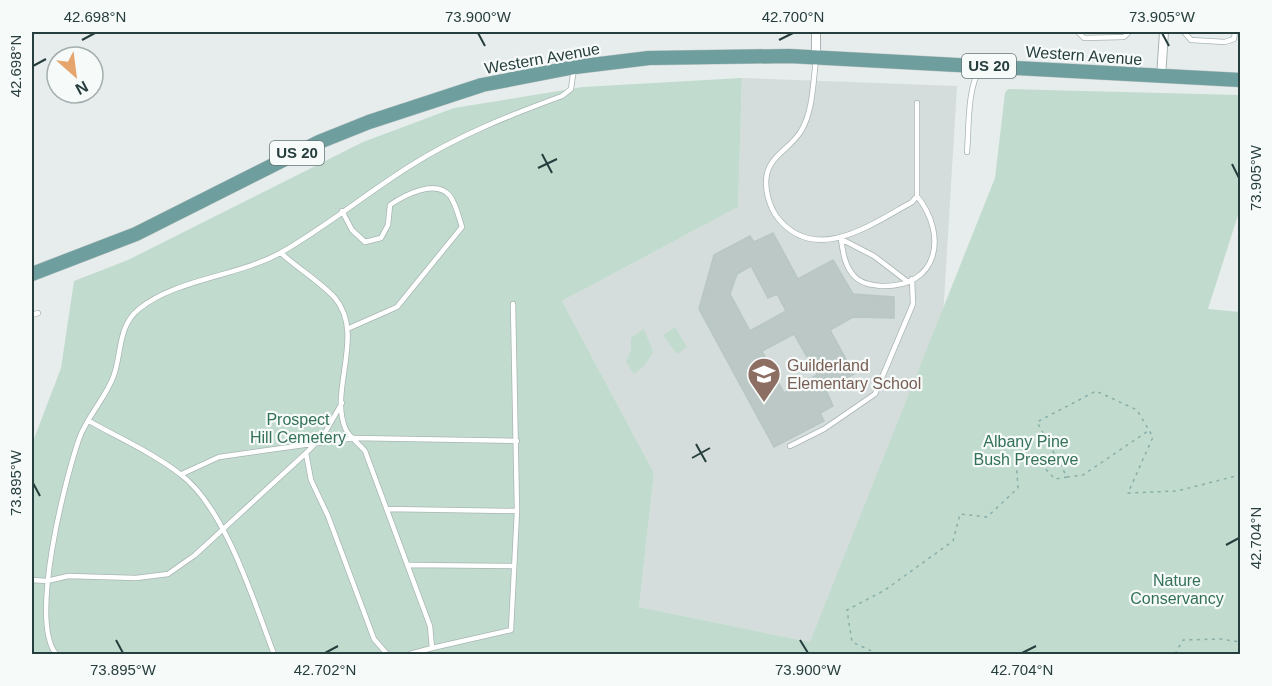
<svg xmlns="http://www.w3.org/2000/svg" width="1272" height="686" viewBox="0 0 1272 686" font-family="Helvetica,sans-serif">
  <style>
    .built { fill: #d4dddb }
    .green { fill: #c1dcce }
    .building { fill: #bbc8c5; stroke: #b8c6c4; stroke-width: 1.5; fill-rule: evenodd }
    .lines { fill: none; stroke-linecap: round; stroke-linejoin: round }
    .service-casing { stroke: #a9b5b4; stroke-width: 6 }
    .minor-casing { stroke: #a9b5b4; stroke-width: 10 }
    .primary-casing { stroke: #c2c9c9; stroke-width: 15 }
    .path { stroke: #89aeaa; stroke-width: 1.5; stroke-dasharray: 3 4.5; stroke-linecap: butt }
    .service { stroke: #fff; stroke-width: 4.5 }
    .minor { stroke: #fff; stroke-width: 8 }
    .primary { stroke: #6e9e9d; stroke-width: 14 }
    .ticks { fill: none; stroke: #263e3d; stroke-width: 2 }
    .labels { text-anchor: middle; stroke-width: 4.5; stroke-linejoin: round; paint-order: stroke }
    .shield { fill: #f6faf9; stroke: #647675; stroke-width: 1.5 }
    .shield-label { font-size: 15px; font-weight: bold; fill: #263e3d }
    .street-label { font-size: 16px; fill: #263e3d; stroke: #f6faf9 }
    .education-label { font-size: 16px; fill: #785e54; stroke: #f6faf9; text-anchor: start }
    .park-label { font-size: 16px; fill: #347159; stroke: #f6faf9 }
    .neatline { fill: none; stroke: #263e3d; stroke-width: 2 }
    .ticks-label { font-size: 15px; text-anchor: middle; fill: #263e3d }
  </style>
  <rect width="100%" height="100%" fill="#e6edec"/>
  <path class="built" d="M742 78 957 86 942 333 810 642 639 607 654 473 562 301 738 207Z"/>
  <path class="green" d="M742 78 738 207 562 301 654 473 639 607 810 642 995 178 1005 93 1008 89 1240 95V209L1208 309 1240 312V654H32V444L61 368 74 281 128 260 363 142 454 108 583 87Z
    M675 327 687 347 677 354 663 335Z
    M644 329 653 352 645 365 634 374 626 362 631 350V338Z"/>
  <path class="building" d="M773 233 798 279 833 260 853 294 894 297V318L853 317 830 330 854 374 826 390 833 406 820 413 824 421 774 447 699 309 714 255 750 236 754 242ZM751 266 768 298 777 294 786 311 750 331 730 294 737 274ZM794 334 817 375 784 393 762 351Z"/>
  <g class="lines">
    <defs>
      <path id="service" d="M1078 32 1084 38 1124 37 1129 32
        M1184 32 1191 40 1225 42 1234 39 1235 32
        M816 60C813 82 813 112 801 131 792 147 771 155 767 174 764 188 769 206 777 217 815 266 872 224 912 202L917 196V103
        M967 152C969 130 967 85 981 68
        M342 211 352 230 365 242 381 238 388 225 390 205C403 196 436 178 450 196 456 204 459 218 462 227L397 307 347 329
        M841 239C843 253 845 267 855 277 862 284 872 285 881 286 939 288 948 235 917 196
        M841 239 874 256 908 282
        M281 253C296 267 322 283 335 298 366 335 328 391 346 430 350 437 359 444 365 451L430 626 432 648 410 654
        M32 315 38 313
        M89 421C119 438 153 453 180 474 225 507 254 602 274 654
        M790 446 824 429 875 394 913 304 912 279
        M306 453 311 480 328 516 374 639 387 654
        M182 474 219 457 354 438 517 441
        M387 509 517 511
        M409 565 514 566
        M32 580 47 581 68 576 136 578 168 574 195 555 306 453 323 436 342 403
        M432 648 511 630 517 511 513 304
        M56 654C29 620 65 480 79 439 87 416 106 398 114 375 122 351 118 326 139 309 175 279 240 276 282 252 327 226 367 193 410 166 457 136 510 115 562 96L571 89 574 68"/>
      <path id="minor" d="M816 32V57
        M1161 77 1164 32"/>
      <path id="primary" d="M32 274 136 234 319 142 369 122 482 85 575 67 649 58 789 56 1240 80"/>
    </defs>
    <use href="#service" class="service-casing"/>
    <use href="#minor" class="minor-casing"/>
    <use href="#primary" class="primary-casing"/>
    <path class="path" d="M1067 477 1083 475 1148 431
      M878 654 852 642 847 610 885 590 953 541 960 514 987 517 1018 488 1016 461 1040 463 1055 479 1067 477 1037 422 1096 391 1137 410 1153 437 1128 493 1177 491 1240 475
      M1175 654 1183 640 1221 639 1240 642"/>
    <use href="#service" class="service"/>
    <use href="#minor" class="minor"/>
    <use href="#primary" class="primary"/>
  </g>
  <path class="ticks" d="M478 33 485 46M1162 33 1169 46M82 40 95 33M779 40 793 33M33 66 46 59M542 154 552 173M1232 164 1239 178M538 168 557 159M696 444 706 462M692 458 710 448M33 483 40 496M1226 545 1239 538M116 640 123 653M800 640 808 653M325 653 338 646M1022 653 1036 646"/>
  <defs>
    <symbol id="school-pin" viewBox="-11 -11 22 30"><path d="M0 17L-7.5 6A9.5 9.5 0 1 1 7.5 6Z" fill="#8d6e63" stroke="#f6faf9"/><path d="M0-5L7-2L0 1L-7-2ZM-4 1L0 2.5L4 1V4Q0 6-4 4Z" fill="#fff"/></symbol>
  </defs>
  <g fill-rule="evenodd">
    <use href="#school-pin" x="745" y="355" width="38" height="52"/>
  </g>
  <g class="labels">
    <g class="shield">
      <rect x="962" y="54" width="54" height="24" rx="4.5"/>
      <rect x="270" y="141" width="54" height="24" rx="4.5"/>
    </g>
    <g class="shield-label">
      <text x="989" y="71">US 20</text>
      <text x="297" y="158">US 20</text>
    </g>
    <g class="street-label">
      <text transform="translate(1084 55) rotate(4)" y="6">Western Avenue</text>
      <text transform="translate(542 58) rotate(-10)" y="6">Western Avenue</text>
    </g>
    <g class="education-label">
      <text x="787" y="371">Guilderland<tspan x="787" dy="18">Elementary School</tspan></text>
    </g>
    <g class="park-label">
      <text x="298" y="425">Prospect<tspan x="298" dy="18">Hill Cemetery</tspan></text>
      <text x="1026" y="447">Albany Pine<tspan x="1026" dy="18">Bush Preserve</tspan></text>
      <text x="1177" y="586">Nature<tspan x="1177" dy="18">Conservancy</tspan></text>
    </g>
  </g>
  <rect width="1272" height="686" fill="none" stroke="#f6faf9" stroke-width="66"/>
  <g transform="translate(75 75) rotate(152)"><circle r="28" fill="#f6faf9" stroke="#a3afae" stroke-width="1.5"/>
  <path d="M0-4.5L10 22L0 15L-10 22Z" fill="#e5a56c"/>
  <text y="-9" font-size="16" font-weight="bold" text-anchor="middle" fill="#263e3d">N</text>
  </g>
  <rect x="33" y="33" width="1206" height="620" class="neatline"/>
  <g class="ticks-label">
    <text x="95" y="22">42.698°N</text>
    <text x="478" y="22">73.900°W</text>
    <text x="793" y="22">42.700°N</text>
    <text x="1162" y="22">73.905°W</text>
    <text transform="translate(16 66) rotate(-90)" y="5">42.698°N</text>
    <text transform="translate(1256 178) rotate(-90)" y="5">73.905°W</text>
    <text transform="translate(16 483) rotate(-90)" y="5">73.895°W</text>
    <text transform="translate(1256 538) rotate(-90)" y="5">42.704°N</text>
    <text x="123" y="675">73.895°W</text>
    <text x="325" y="675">42.702°N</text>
    <text x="808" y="675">73.900°W</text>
    <text x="1022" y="675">42.704°N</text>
  </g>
</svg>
